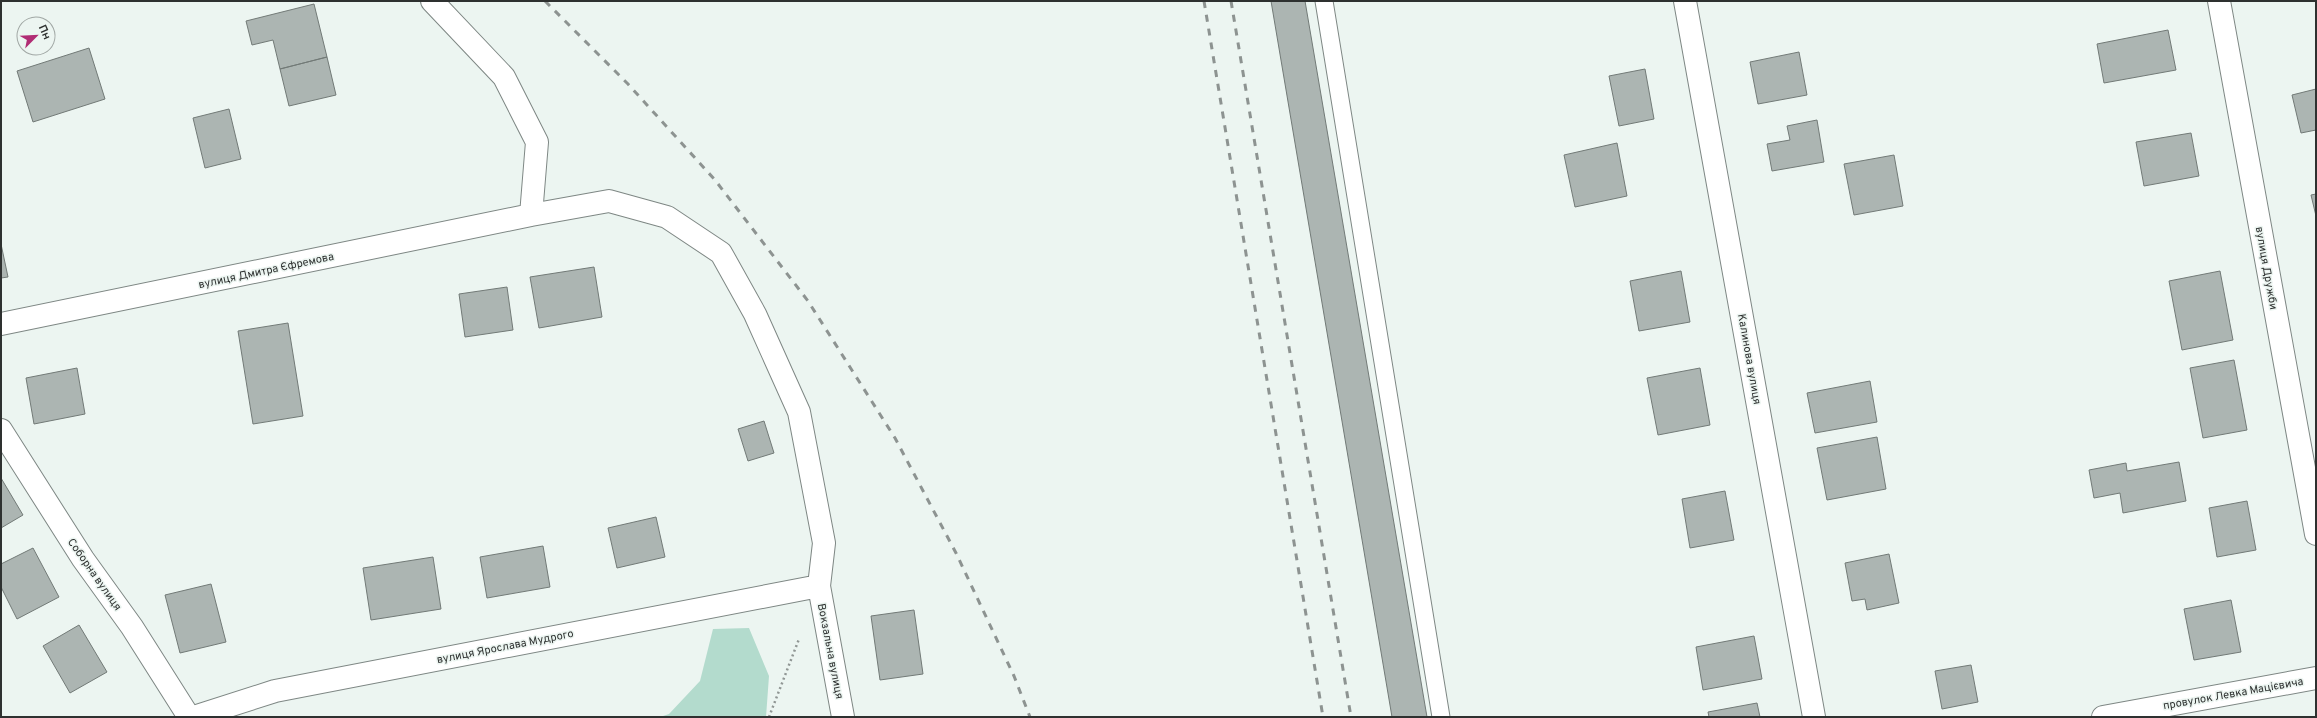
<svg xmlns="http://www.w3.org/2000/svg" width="2317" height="718" viewBox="0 0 2317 718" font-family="Overpass,sans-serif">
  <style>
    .green { fill: #b3dbcd }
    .building { fill: #acb5b2; stroke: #727a77 }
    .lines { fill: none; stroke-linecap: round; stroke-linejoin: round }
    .lane-casing { stroke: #7e8784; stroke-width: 19 }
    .street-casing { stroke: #7e8784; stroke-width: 24 }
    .secondary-casing { stroke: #7e8784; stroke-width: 24 }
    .path { stroke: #909694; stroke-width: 2.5; stroke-dasharray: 2 3; stroke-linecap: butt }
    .lane { stroke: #fff; stroke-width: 17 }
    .street { stroke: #fff; stroke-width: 22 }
    .secondary { stroke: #fff; stroke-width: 22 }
    .rail { stroke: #8d9391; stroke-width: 3; stroke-dasharray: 7 7; stroke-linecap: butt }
    .labels { text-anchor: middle; stroke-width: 3; stroke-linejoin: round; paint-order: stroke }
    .street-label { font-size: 11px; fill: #2e3130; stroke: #ecf5f1 }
  </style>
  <rect width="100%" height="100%" fill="#ecf5f1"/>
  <path class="green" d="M749 628 769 676 766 717H660L669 714 700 681 713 629Z"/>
  <path class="building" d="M1271 1H1305L1427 717H1392Z
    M314 4 327 57 280 69 273 40 252 45 246 21Z
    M2168 30 2176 70 2104 83 2097 44Z
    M89 48 105 99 33 122 17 71Z
    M1799 52 1807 95 1758 104 1750 62Z
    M327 57 336 95 289 106 280 69Z
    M1645 69 1654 119 1619 126 1609 76Z
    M2316 89V130L2301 133 2292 95Z
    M229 109 241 159 205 168 193 118Z
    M1817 120 1824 162 1772 171 1767 144 1790 140 1787 126Z
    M2191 133 2199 176 2144 186 2136 142Z
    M1617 143 1627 196 1575 207 1564 155Z
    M1894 155 1903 206 1854 215 1844 164Z
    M2316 194V216L2311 195Z
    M1 244 8 277 1 278Z
    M594 267 602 317 539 328 530 277Z
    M1681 271 1690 322 1639 331 1630 281Z
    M2220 271 2233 340 2182 350 2169 281Z
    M507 287 513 330 465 337 459 294Z
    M288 323 303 416 253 424 238 331Z
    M2234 360 2247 430 2203 438 2190 368Z
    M77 368 85 414 34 424 26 378Z
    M1700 368 1710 425 1658 435 1647 378Z
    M1870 381 1877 422 1815 433 1807 393Z
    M764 421 774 453 748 461 738 429Z
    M1877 437 1886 489 1827 500 1817 448Z
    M2179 462 2186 501 2123 513 2120 493 2094 498 2089 470 2126 463 2127 471Z
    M1 478 23 515 1 528Z
    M1725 491 1734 540 1690 548 1682 499Z
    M2247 501 2256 550 2217 557 2209 508Z
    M656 517 665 557 617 568 608 528Z
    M543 546 550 587 487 598 480 557Z
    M33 548 59 597 17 619 1 587V564Z
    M1889 554 1899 603 1867 610 1865 599 1852 601 1845 563Z
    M433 557 441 609 371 620 363 568Z
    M211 584 226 642 180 653 165 595Z
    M2231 600 2241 652 2194 660 2184 609Z
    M914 610 923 674 880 680 871 616Z
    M79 625 107 672 70 693 43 646Z
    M1754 636 1762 679 1703 690 1696 647Z
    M1971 665 1978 702 1942 709 1935 671Z
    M1757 703 1760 717H1709L1708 712Z"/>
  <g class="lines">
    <defs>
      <path id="lane" d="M1324 1 1441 717"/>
      <path id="street" d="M432 1 504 77 537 142 531 215 609 201 667 217 721 253 755 314 799 412 824 543 819 586 843 717
        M2219 1 2316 534
        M1 324 531 215
        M194 717 275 691 819 586
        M2103 717 2316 678"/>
      <path id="secondary" d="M1685 1 1814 717
        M1 430 83 559 132 627 189 717"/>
    </defs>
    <use href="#lane" class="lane-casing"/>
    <use href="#street" class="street-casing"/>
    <use href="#secondary" class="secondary-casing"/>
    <path class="path" d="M769 717 799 639"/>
    <use href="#lane" class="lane"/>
    <use href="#street" class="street"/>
    <use href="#secondary" class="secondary"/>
    <path class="rail" d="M545 1 628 84 715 180 808 301 895 438 956 553 1014 676 1030 717
      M1204 1 1323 717
      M1231 1 1351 717"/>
  </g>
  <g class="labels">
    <g class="street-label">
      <text transform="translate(2267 268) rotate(80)" y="4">вулиця Дружби</text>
      <text transform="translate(266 270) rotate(-12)" y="4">вулиця Дмитра Єфремова</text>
      <text transform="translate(1750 359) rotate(80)" y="4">Калинова вулиця</text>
      <text transform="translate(95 574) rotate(55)" y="4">Соборна вулиця</text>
      <text transform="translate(505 646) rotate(-11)" y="4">вулиця Ярослава Мудрого</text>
      <text transform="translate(831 651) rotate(79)" y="4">Вокзальна вулиця</text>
      <text transform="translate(2233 693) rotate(-10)" y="4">провулок Левка Мацієвича</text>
    </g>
  </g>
  <rect width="2317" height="718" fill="none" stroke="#2e3130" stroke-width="4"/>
  <g transform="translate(36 36) rotate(66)"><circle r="19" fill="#ecf5f1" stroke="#a0a7a4"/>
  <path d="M0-3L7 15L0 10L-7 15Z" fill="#b12c74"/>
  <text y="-6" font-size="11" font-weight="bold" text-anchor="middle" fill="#2e3130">Пн</text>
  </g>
</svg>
